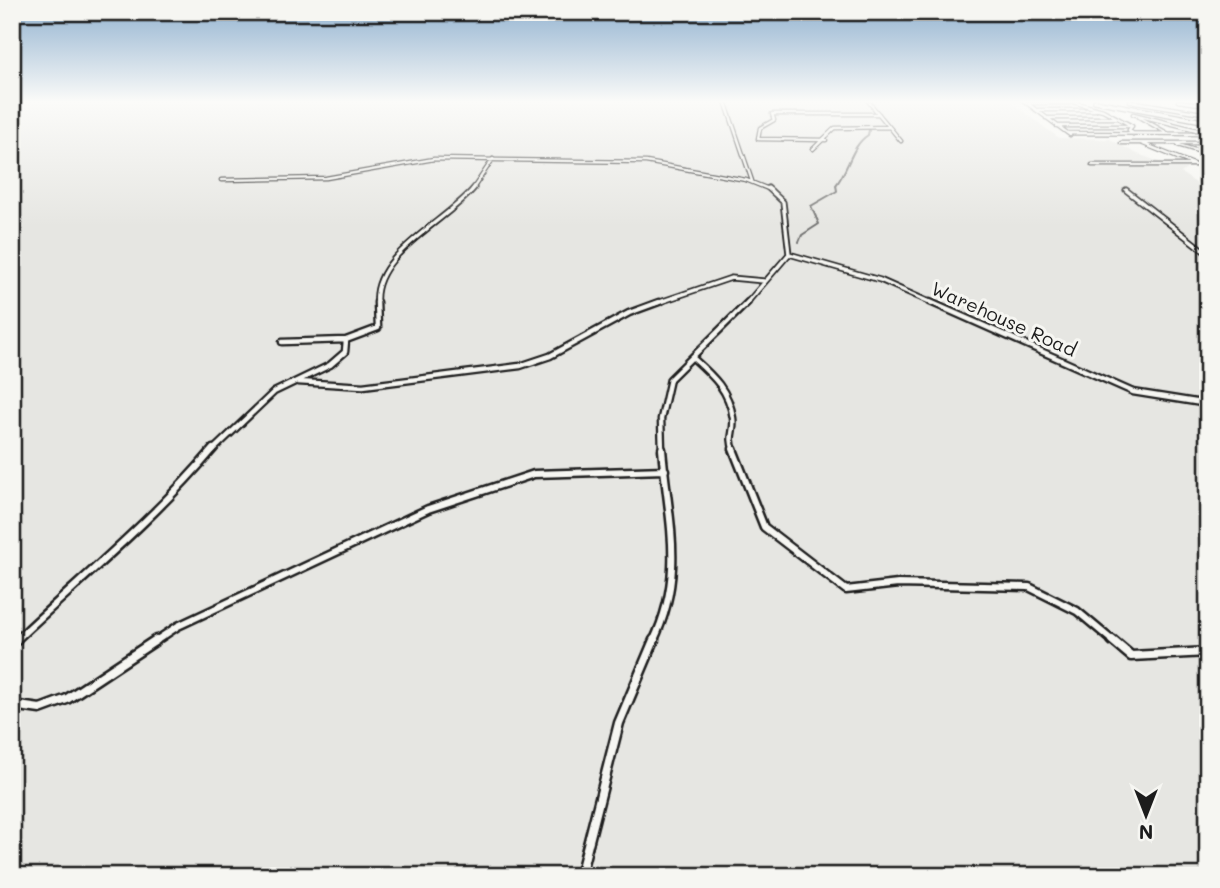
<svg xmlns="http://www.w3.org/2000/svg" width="1220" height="888" viewBox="0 0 1220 888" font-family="Mali,sans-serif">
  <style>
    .built { fill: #e6e6e2 }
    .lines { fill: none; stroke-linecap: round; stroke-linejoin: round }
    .stream { stroke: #727271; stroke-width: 2 }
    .minor-far4-casing { stroke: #1c1c1c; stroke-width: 5 }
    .minor-far3-casing { stroke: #1c1c1c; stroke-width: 7 }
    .minor-far2-casing { stroke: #1c1c1c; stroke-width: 9 }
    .minor-far1-casing { stroke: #1c1c1c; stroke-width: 11 }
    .minor-casing { stroke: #1c1c1c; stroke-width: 13 }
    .major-casing { stroke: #1c1c1c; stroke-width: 6 }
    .minor-far4 { stroke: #f6f6f2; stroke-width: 2.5 }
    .minor-far3 { stroke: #f6f6f2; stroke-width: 3.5 }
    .minor-far2 { stroke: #f6f6f2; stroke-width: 4.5 }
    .minor-far1 { stroke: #f6f6f2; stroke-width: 6 }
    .minor { stroke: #f6f6f2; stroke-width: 8 }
    .major { stroke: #f6f6f2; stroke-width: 3.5 }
    .labels { text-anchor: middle; stroke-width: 6; stroke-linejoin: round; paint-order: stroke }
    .street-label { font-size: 19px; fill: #1c1c1c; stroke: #f6f6f2 }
  </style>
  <rect width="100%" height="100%" fill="#f6f6f2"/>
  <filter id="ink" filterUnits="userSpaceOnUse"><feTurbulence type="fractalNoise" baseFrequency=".0143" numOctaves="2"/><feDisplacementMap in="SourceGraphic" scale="14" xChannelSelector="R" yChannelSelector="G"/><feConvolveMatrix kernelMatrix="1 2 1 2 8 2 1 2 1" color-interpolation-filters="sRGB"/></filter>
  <g filter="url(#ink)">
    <path class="built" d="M12 101H1009L1059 138 1110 139 1135 153 1171 166 1188 168 1181 173 1208 191V208H1195L1208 217V876H12Z"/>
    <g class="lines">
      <path class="stream" d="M799 242 802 235 819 224 811 206 837 191 836 185C849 169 851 146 868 135L869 130"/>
      <defs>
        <path id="minor-far4" d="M725 101 752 181
          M868 101 901 141
          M1024 101 1070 135
          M1069 101 1103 110 1132 126 1129 130 1133 134
          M1130 101 1208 114
          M1178 101 1208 105
          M1027 103H1070
          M12 108V113
          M1036 110H1095
          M1133 114 1205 132
          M1139 117 1167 133
          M1046 118H1117
          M1057 126H1131
          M1068 133 1208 134
          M826 140 758 139 760 128 774 120 772 114H879
          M1121 143H1208
          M1141 143 1193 164
          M1178 145 1208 154
          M813 149 835 128 889 127
          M1092 165H1208
          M1203 174 1208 177
          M221 180 326 178 434 159 646 162 746 180 771 190
          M472 190 493 159"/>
        <path id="minor-far3" d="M1126 190 1208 254
          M789 254 880 280 934 304
          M377 304C371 255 446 222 474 188
          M654 304 731 278 764 281
          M746 304 789 254 783 202 768 188"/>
        <path id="minor-far2" d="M930 302 1133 392 1208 404
          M282 342 346 340
          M693 358C713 376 729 390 733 418 735 432 728 435 734 451
          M298 382 363 386 520 366 550 356 629 313 659 302
          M212 451 274 392 330 365 345 352 346 340 378 328 377 302
          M662 451 661 419 670 379 748 302"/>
        <path id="minor-far1" d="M733 449 764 527 846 590 898 584 1029 587 1077 611 1114 642
          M14 642C81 579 154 519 213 449
          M154 642 178 626 428 509 534 474 665 470
          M653 642C686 573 668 521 662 449"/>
        <path id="minor" d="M1112 640 1131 656 1208 652
          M12 644 16 640
          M12 705 40 709 67 699 156 640
          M580 876 619 723 654 640"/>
        <path id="major" d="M1095 101 1208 122"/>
      </defs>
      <use href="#minor-far4" class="minor-far4-casing"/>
      <use href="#minor-far3" class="minor-far3-casing"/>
      <use href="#minor-far2" class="minor-far2-casing"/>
      <use href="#minor-far1" class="minor-far1-casing"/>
      <use href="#minor" class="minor-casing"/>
      <use href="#major" class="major-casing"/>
      <use href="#minor-far4" class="minor-far4"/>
      <use href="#minor-far3" class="minor-far3"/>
      <use href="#minor-far2" class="minor-far2"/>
      <use href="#minor-far1" class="minor-far1"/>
      <use href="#minor" class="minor"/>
      <use href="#major" class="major"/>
    </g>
  </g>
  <linearGradient id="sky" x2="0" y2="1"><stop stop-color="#90b1cf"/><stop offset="0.45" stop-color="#fbfbf9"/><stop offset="1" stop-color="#fbfbf9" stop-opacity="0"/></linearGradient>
  <rect width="1220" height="226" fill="url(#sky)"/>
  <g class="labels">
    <g class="street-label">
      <text transform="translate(1004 319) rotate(24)" y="7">Warehouse Road</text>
    </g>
  </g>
  <rect width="1220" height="888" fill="none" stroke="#f6f6f2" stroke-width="42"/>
  <rect x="21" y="21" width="1178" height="846" fill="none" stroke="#1c1c1c" stroke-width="2.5" filter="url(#ink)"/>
  <g transform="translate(1146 815) rotate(180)" stroke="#f6f6f2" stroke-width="5" paint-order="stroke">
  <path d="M0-5L12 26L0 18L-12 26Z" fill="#1c1c1c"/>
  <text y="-10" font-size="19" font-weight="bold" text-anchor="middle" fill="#1c1c1c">N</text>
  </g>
</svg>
